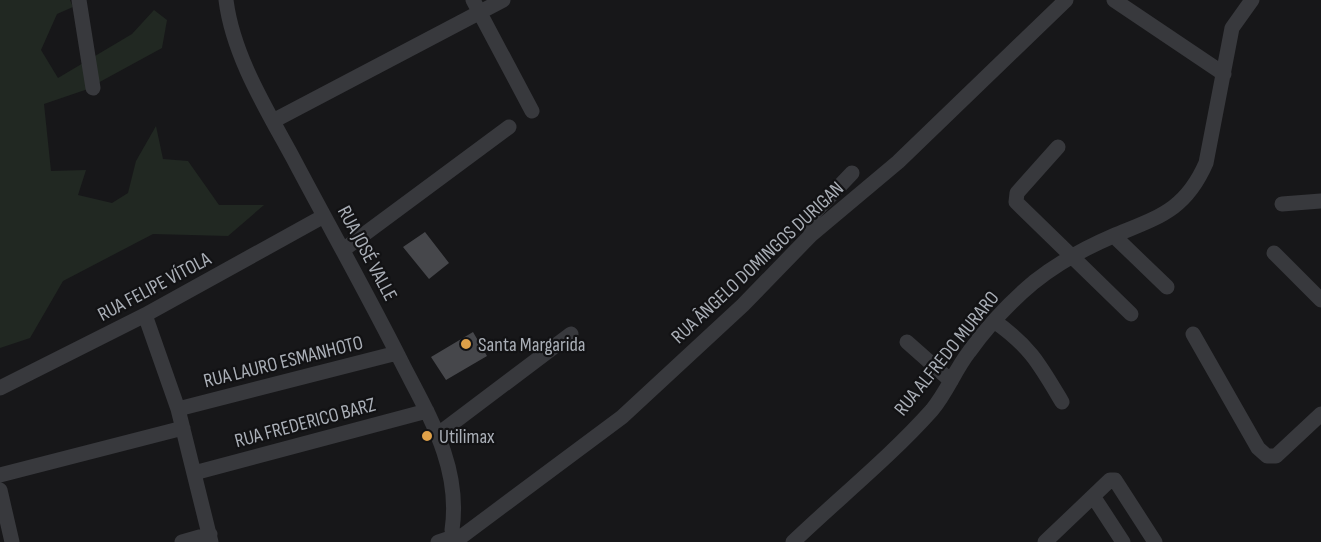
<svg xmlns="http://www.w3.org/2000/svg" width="1321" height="542" viewBox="0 0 1321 542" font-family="'Sofia Sans Condensed',sans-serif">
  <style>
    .green { fill: #212822 }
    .building { fill: #46474b }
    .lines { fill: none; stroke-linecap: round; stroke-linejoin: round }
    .minor { stroke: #38393d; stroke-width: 15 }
    .poi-dot { fill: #dfa149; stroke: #121214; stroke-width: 2 }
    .labels { text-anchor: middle; stroke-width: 4.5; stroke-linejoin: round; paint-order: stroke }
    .street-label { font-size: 20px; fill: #aaafb7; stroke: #121214 }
    .poi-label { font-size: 20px; fill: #aaafb7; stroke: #121214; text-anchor: start }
  </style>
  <rect width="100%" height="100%" fill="#171719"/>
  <path class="green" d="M0 0H70L73 7 57 14 41 50 58 78 132 34 154 10 167 20 162 48 85 90 44 104 51 171 86 170 78 195 112 203 128 193 136 161 156 126 163 159 188 161 219 205H264L228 236 153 234 63 281 30 338 0 348Z"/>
  <path class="building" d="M425 232 449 263 429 279 403 247Z
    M473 332 487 356 446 380 431 357Z"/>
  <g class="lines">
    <path class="minor" d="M79 0 93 88
      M226 0C233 56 267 110 293 158 330 228 369 297 404 367 431 419 461 469 452 530
      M473 0 532 111
      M1114 0 1224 74
      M273 121 503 0
      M1058 147 1017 193 1016 202 1131 314
      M1282 204 1321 201
      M811 235V216L852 173
      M1114 236 1167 287
      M343 250 509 127
      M1274 253 1321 300
      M145 315 178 409 211 542
      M994 321C1030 346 1040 365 1062 402
      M1193 334 1258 448 1267 456H1276L1321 414
      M907 342 951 381
      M0 388 145 315 324 216
      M178 409 397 353
      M437 435 571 334
      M194 473 427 411
      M0 475 183 428
      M0 490 12 542
      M1093 496 1123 542
      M182 542 210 534
      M438 542 447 539
      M459 542 461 537 622 417 743 305 811 235 898 162 1066 0
      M793 542C839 498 890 457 932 410 947 392 955 370 969 352 987 327 1010 302 1034 282 1058 263 1085 248 1113 236 1158 217 1185 211 1206 163L1232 28 1252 0
      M1045 542 1110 480H1115L1155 542"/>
  </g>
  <g class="poi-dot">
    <circle cx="466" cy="344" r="6"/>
    <circle cx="427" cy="436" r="6"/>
  </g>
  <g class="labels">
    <g class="street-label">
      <text transform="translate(368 253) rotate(62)" y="7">RUA JOSÉ VALLE</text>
      <text transform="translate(757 262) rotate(-43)" y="7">RUA ÂNGELO DOMINGOS DURIGAN</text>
      <text transform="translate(154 286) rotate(-28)" y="7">RUA FELIPE VÍTOLA</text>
      <text transform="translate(946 353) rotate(-51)" y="7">RUA ALFREDO MURARO</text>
      <text transform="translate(283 361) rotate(-14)" y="7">RUA LAURO ESMANHOTO</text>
      <text transform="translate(305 422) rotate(-15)" y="7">RUA FREDERICO BARZ</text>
    </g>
    <g class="poi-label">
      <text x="478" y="351">Santa Margarida</text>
      <text x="439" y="443">Utilimax</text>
    </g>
  </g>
</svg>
